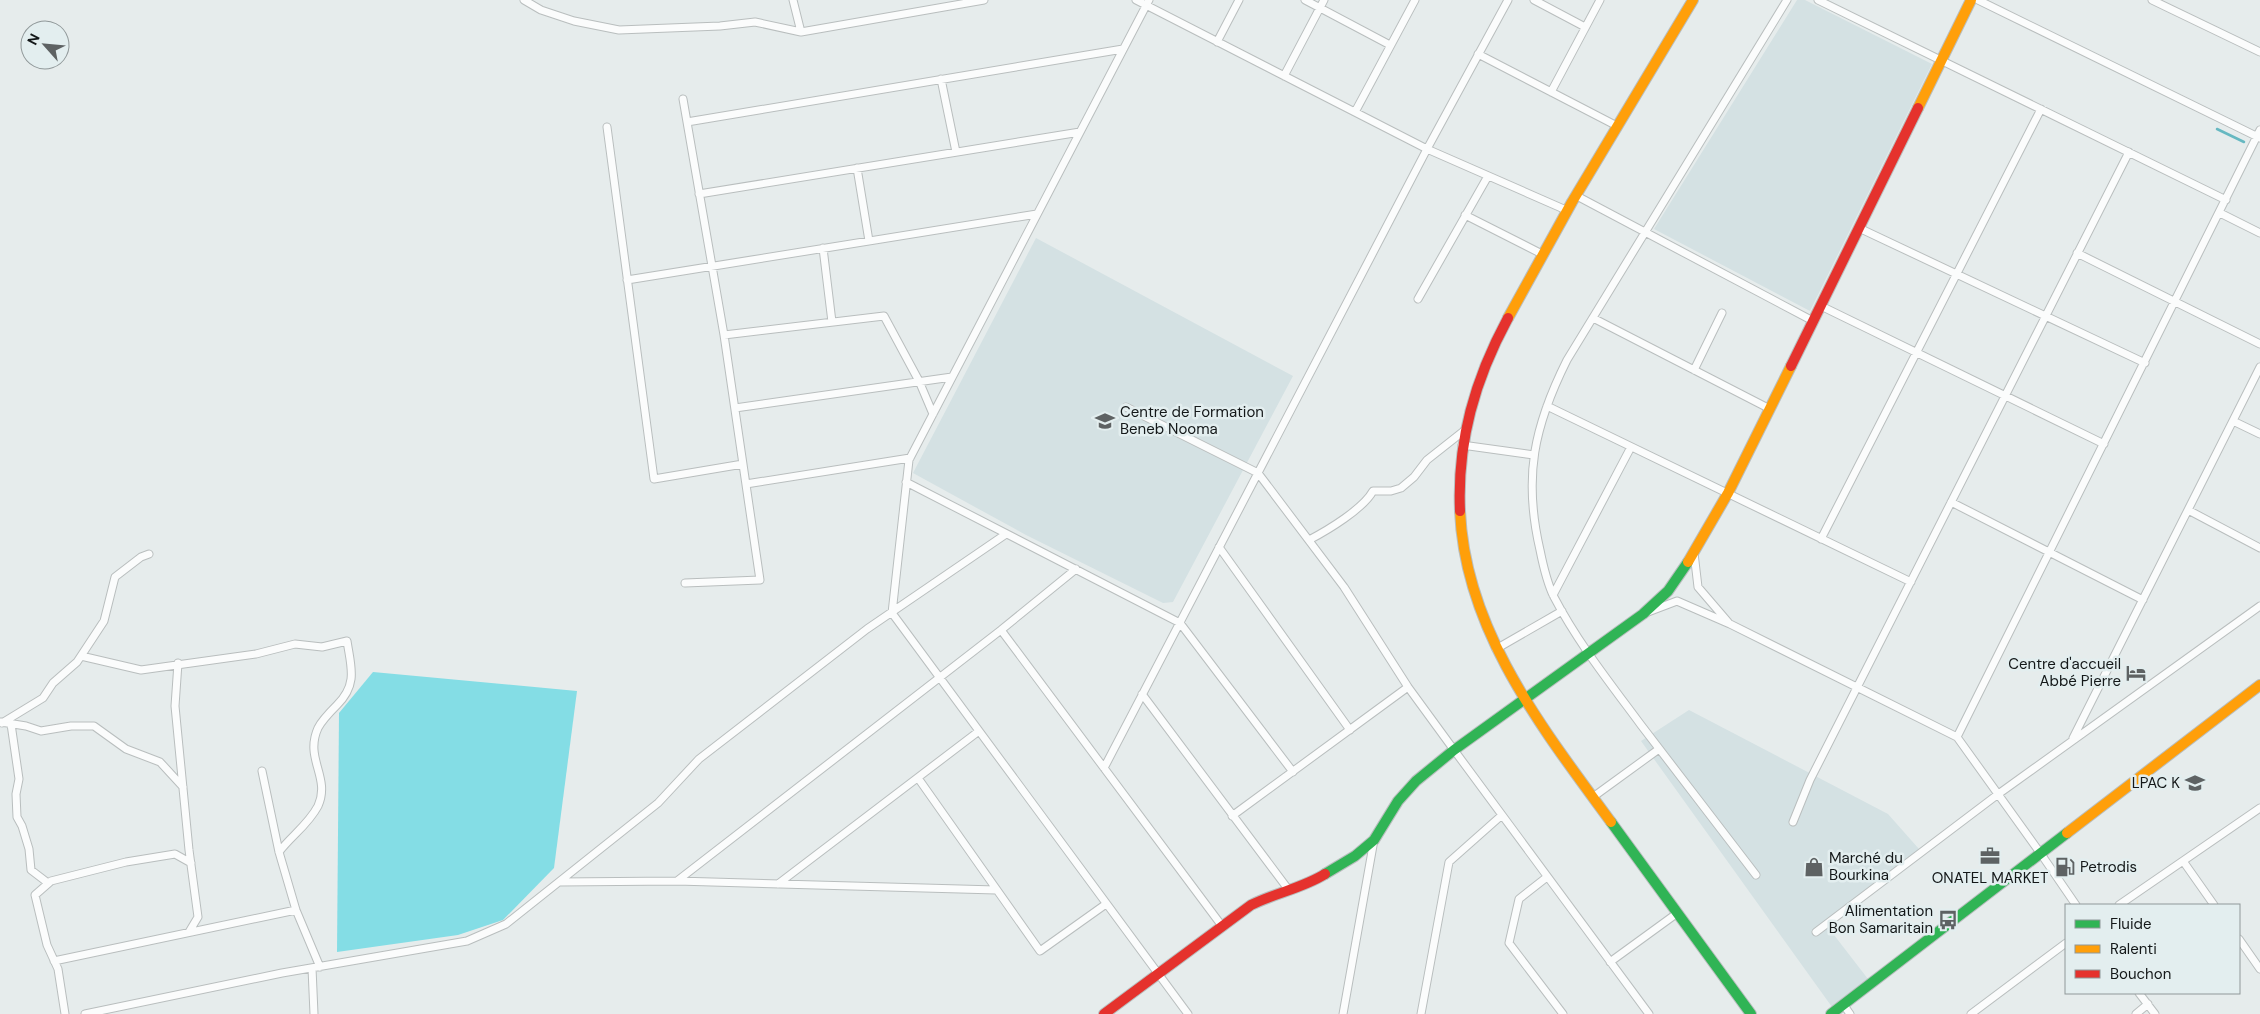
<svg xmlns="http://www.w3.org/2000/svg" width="2260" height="1014" viewBox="0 0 2260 1014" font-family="'DM Sans',sans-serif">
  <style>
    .built { fill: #d4e1e3 }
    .green { fill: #84dde5 }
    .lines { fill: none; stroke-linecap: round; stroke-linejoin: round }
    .stream { stroke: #66b8c1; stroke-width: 2.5 }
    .street-casing { stroke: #b9bebe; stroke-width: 9 }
    .fast-casing { stroke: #b9bebe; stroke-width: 12 }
    .slow-casing { stroke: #b9bebe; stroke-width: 12 }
    .jam-casing { stroke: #b9bebe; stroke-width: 12 }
    .street { stroke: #fbfcfc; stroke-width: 7 }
    .fast { stroke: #30b455; stroke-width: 10 }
    .slow { stroke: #ff9f0a; stroke-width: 10 }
    .jam { stroke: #e5322d; stroke-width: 10 }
    .labels { text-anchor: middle; stroke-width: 5; stroke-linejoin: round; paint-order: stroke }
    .poi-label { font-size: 15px; fill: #141819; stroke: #e3eeef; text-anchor: start }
  </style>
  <rect width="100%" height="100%" fill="#e6ecec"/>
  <path class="built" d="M1797 0H1805L1932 64 1810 311 1654 229Z
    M1036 238 1293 376 1173 602 1163 603 1026 535 913 473Z
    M1689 710 1888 814 1919 849 1824 922 1868 979 1832 1007 1641 741Z"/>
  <path class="green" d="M373 672 577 691 554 868 503 920 458 935 337 952 339 713Z"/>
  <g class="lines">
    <path class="stream" d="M2217 129 2244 142"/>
    <defs>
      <path id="street" d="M524 0 541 10 574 21 619 30 720 26 755 22 801 32 984 0
        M793 0 801 32
        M1136 0 1427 149 1566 210
        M1149 0 909 460 892 613 1188 1014
        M1305 0 1390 45
        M1534 0 1585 27
        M1818 0 2226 200
        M1978 0 2260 138
        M2152 0 2260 52
        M1217 42 1239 0
        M1478 54 1617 126
        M1284 76 1324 0
        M941 79 956 152
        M1551 92 1600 0
        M683 99 724 335 760 580 685 583
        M1355 112 1415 0
        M687 122 1123 49
        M607 127 654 479 743 464
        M857 168 869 241
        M699 194 1080 132
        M1575 195 1813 321
        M2220 213 2260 233
        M1465 215 1542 254
        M1859 228 2145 363
        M823 248 832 322
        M2077 253 2260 344
        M627 280 1037 214
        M1418 299 1488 176
        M1821 306 2104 444
        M1593 318 1770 409
        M724 335 884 316 919 381 933 414
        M1694 370 1722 313
        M1547 406 1911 582
        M1126 407 1258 473 1344 587 1408 687 1454 750 1649 1014
        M735 408 952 377
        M2233 421 2260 434
        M1462 445 1534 455
        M906 482 1180 623 1293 772
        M746 484 910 458
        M1951 502 2143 600
        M2188 510 2260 548
        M1821 539 2041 109
        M1309 540C1328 530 1363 509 1373 491H1391L1401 488 1414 477 1427 460 1465 430
        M1219 547 1350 730
        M1694 553 1698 587 1728 622
        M1553 595 1631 447
        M1648 612 1677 601 1730 624 1957 737 2041 854 2076 905
        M1001 630 1222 926
        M1496 649 1562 611
        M81 656 141 670 256 654 295 644 322 647 347 641C351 667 358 684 337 705 331 711 322 720 318 728 304 759 331 777 318 806 308 825 291 836 279 852
        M178 663 175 706 189 850 198 917 189 932
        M1142 694 1288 889
        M1 722 26 726 41 731 71 726H94L126 749 160 762 183 787
        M2 723 43 698 53 683 77 662 104 621 115 577 141 557 149 554
        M11 724 19 779 16 794 17 817 22 826 29 849 31 870 48 883
        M1957 737 2260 130
        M2073 738 2260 367
        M1104 768 1427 149 1508 0
        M262 771 279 852 296 910 320 967
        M918 778 1040 951 1106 904
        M1593 797 1659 749
        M1232 816 1408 687
        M1793 822 1810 780 2129 152
        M2183 861 2214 905
        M1756 875C1718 825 1679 775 1641 725 1610 683 1578 643 1554 597 1547 583 1543 565 1540 550 1523 477 1534 426 1567 360L1787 0
        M1547 877 1519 899 1509 943 1563 1014
        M677 881 1001 630 1076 569
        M559 882 677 881 996 890
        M778 884 979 731
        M2119 905 2260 808
        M1816 932 1997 795 2260 606
        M2239 939 2260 969
        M54 961 296 910
        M1610 962 1676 914
        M312 968 314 1014
        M2139 993 2155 1014
        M1843 1004 1850 1014
        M65 1014 58 969 47 945 35 895 51 881 126 862 175 854 191 863
        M85 1014 282 973 467 941 506 924 658 803 699 759 867 629 1006 534
        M1343 1014 1374 840
        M1421 1014 1449 862 1502 815
        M1971 1014 2066 943
        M2136 1014 2148 1004"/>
      <path id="fast" d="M1611 822 1751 1014
        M1325 874 1355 856 1374 840 1398 801 1416 781 1454 750 1643 614 1668 591 1688 562
        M1831 1014 2067 833"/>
      <path id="slow" d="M1918 108 1971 0
        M1508 318 1572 202 1693 0
        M1460 511C1465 631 1543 729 1611 822
        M1688 562 1728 493 1791 366
        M2067 833 2260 685"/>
      <path id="jam" d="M1791 366 1918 108
        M1460 511C1457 441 1475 379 1508 318
        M1104 1014 1251 905C1275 893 1303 888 1325 874"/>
    </defs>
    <use href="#street" class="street-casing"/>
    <use href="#fast" class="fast-casing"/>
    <use href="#slow" class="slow-casing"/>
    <use href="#jam" class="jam-casing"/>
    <use href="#street" class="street"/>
    <use href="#fast" class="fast"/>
    <use href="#slow" class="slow"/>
    <use href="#jam" class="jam"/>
  </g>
  <defs>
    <symbol id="school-bare" viewBox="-9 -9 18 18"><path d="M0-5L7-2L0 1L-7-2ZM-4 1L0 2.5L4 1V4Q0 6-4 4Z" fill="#5e6263" stroke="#e3eeef" stroke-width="2.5" paint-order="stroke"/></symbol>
    <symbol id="hotel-bare" viewBox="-9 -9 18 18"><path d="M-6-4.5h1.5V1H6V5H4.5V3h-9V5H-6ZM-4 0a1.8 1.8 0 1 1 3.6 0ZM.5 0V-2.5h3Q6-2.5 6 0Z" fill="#5e6263" stroke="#e3eeef" stroke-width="2.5" paint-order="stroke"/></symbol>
    <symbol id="office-bare" viewBox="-9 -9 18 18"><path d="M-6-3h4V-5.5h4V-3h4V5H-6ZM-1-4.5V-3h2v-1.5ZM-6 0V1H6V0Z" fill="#5e6263" stroke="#e3eeef" stroke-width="2.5" paint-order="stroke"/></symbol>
    <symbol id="shop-bare" viewBox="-9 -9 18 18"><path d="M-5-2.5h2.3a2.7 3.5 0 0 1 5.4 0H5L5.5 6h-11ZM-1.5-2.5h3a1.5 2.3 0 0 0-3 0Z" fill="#5e6263" stroke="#e3eeef" stroke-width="2.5" paint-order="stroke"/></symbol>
    <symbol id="fuel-bare" viewBox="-9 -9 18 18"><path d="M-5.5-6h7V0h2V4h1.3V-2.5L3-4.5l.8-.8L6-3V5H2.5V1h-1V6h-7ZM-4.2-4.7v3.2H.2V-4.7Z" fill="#5e6263" stroke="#e3eeef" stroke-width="2.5" paint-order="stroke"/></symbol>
    <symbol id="bus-bare" viewBox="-9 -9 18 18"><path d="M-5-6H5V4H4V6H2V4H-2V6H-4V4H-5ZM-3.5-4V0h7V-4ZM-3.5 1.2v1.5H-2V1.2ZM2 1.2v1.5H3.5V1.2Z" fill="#5e6263" stroke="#e3eeef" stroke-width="2.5" paint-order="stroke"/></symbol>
  </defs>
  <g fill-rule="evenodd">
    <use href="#school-bare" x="1091" y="407" width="28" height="28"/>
    <use href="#hotel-bare" x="2122" y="659" width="28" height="28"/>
    <use href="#school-bare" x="2181" y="769" width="28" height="28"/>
    <use href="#office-bare" x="1976" y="842" width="28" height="28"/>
    <use href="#shop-bare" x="1800" y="853" width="28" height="28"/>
    <use href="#fuel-bare" x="2051" y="853" width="28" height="28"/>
    <use href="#bus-bare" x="1934" y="906" width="28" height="28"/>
  </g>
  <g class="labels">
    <g class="poi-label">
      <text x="1120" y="417">Centre de Formation<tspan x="1120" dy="17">Beneb Nooma</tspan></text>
      <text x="2121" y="669" text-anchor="end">Centre d'accueil<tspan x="2121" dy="17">Abbé Pierre</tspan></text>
      <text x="2180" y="788" text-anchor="end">LPAC K</text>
      <text x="1829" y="863">Marché du<tspan x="1829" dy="17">Bourkina</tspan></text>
      <text x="2080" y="872">Petrodis</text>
      <text x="1990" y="883" text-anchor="middle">ONATEL MARKET</text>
      <text x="1933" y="916" text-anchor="end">Alimentation<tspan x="1933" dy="17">Bon Samaritain</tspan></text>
    </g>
  </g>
  <rect x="2065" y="904" width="175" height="90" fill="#e3eeef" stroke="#909899"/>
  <rect x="2075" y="920" width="25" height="8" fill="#30b455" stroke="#909899"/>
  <text x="2110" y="929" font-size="15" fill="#141819">Fluide</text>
  <rect x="2075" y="945" width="25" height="8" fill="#ff9f0a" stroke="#909899"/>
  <text x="2110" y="954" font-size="15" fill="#141819">Ralenti</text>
  <rect x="2075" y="970" width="25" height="8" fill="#e5322d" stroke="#909899"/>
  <text x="2110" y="979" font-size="15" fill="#141819">Bouchon</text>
  <g transform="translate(45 45) rotate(297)"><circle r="24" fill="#e3eeef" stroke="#909899"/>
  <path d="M0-4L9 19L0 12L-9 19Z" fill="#5e6263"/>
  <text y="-8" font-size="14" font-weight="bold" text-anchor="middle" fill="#141819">N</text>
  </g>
</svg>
